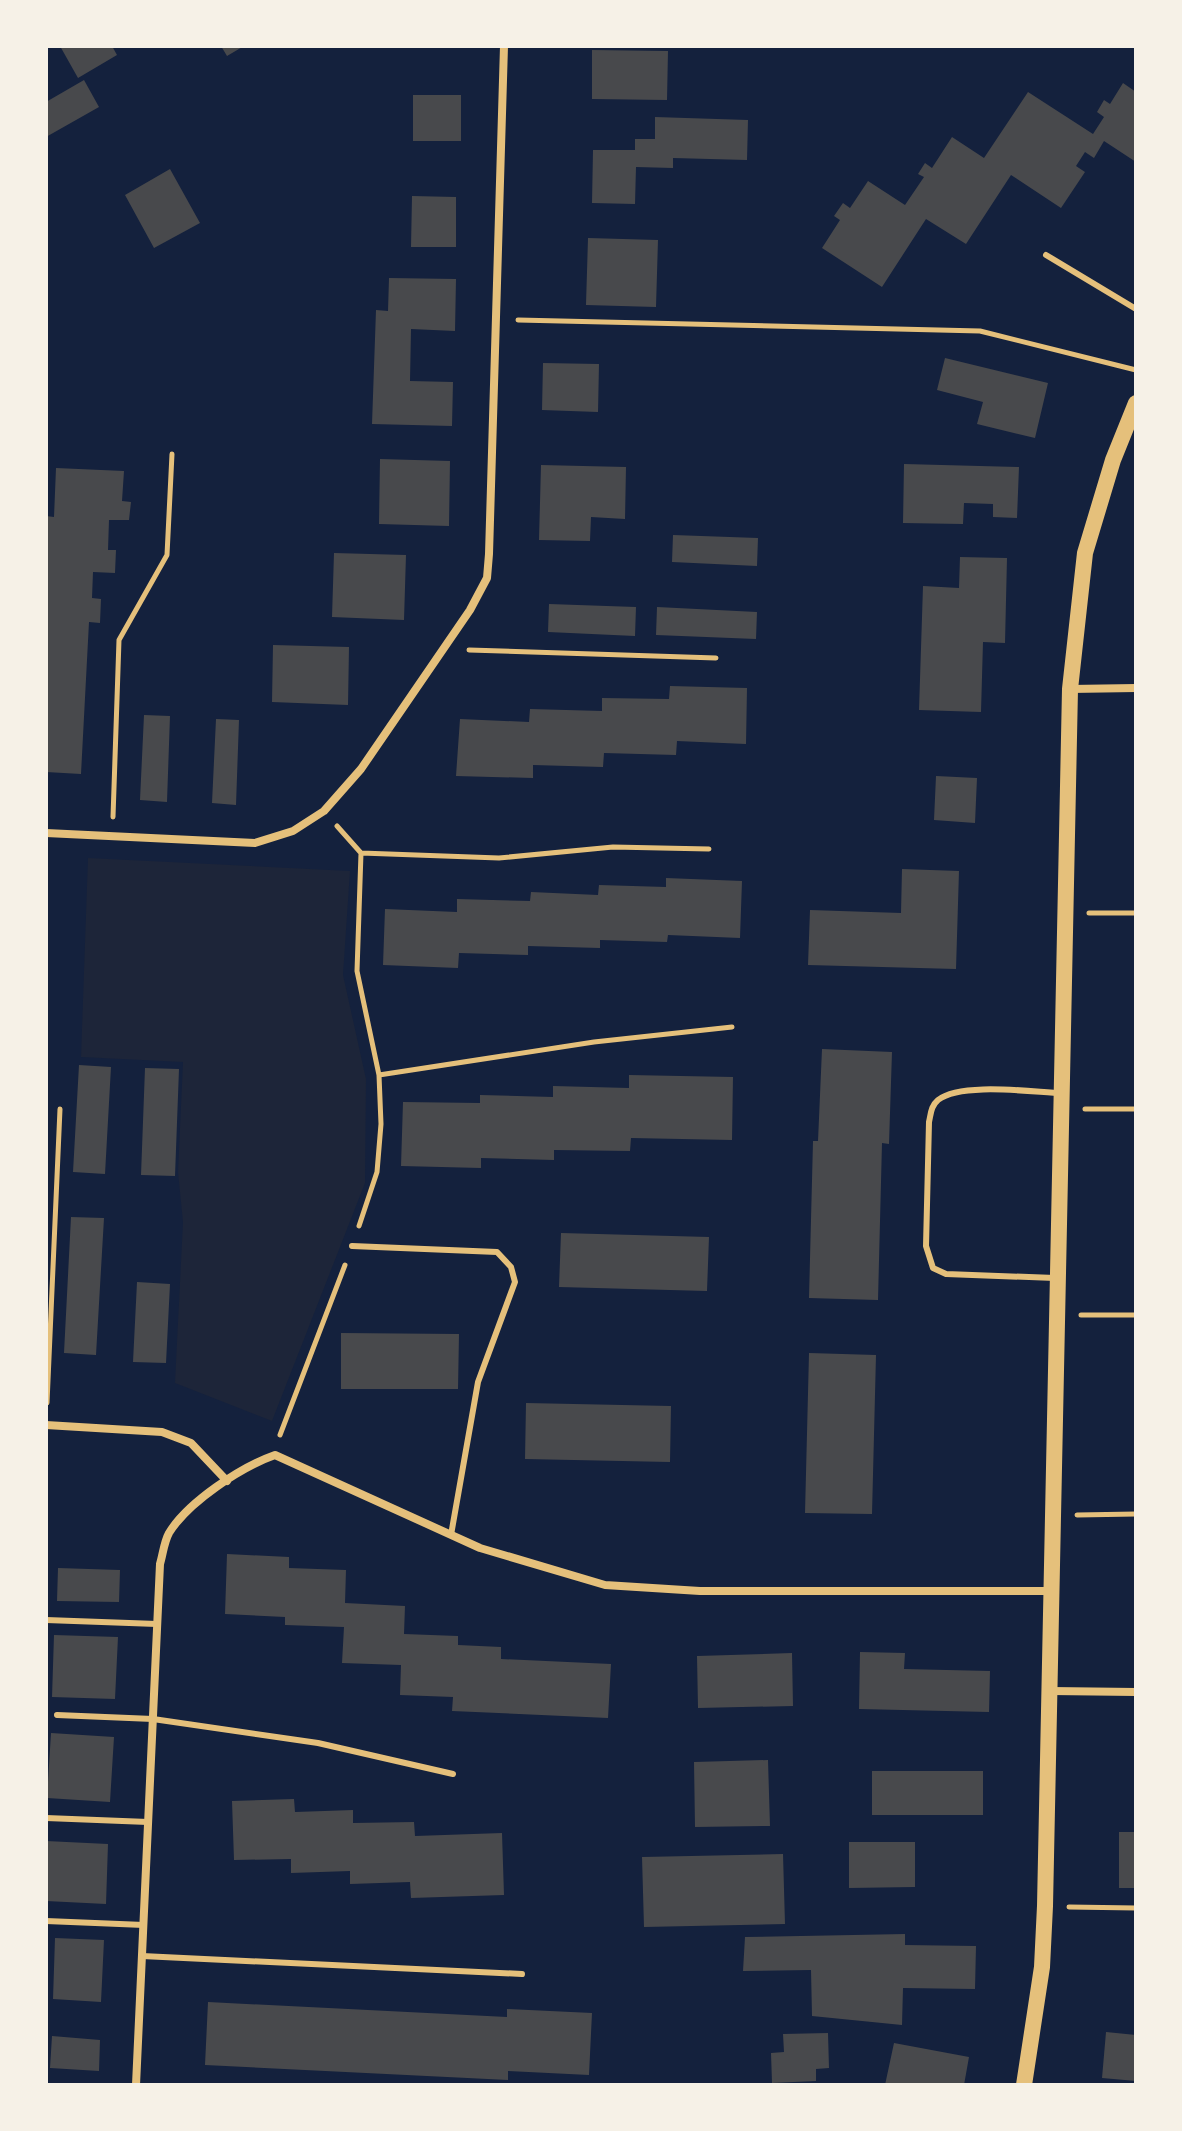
<svg xmlns="http://www.w3.org/2000/svg" width="1182" height="2131" viewBox="0 0 1182 2131" font-family="'Noto Sans',sans-serif">
  <style>
    .green { fill: #1d2539 }
    .building { fill: #48494c }
    .lines { fill: none; stroke-linecap: round; stroke-linejoin: round }
    .path { stroke: #e5c07b; stroke-width: 5 }
    .service { stroke: #e5c07b; stroke-width: 6 }
    .minor { stroke: #e5c07b; stroke-width: 8 }
    .secondary { stroke: #e5c07b; stroke-width: 16 }
  </style>
  <rect width="100%" height="100%" fill="#14213d"/>
  <path class="green" d="M88 858 350 871 343 975 366 1079 365 1183 272 1421 175 1383 183 1222 178 1172 183 1062 81 1057Z"/>
  <path class="building" d="M60 46H112L117 55 78 78Z
    M221 46H244L227 56Z
    M592 50 668 51 667 100 592 99Z
    M84 80 99 107 46 137V102Z
    M1123 83 1136 92V162L1104 141 1094 158 1085 152 1076 166 1085 172 1061 208 1011 175 966 244 926 219 882 287 822 248 840 220 834 216 843 203 850 208 868 181 905 205 924 177 918 174 925 163 932 168 952 137 984 158 1028 92 1093 134 1104 117 1097 112 1104 100 1110 104Z
    M413 95H461V141H413Z
    M655 117 748 120 747 160 673 158V168L636 167 635 204 592 203 593 150H635V139H655Z
    M170 169 200 223 154 248 125 195Z
    M412 196 456 197V247H411Z
    M588 238 658 240 656 307 586 305Z
    M389 278 456 279 455 331 411 329 410 381 453 382 452 426 372 424 376 310 388 311Z
    M945 358 1048 383 1035 438 977 424 983 402 937 390Z
    M543 363 599 364 598 412 542 410Z
    M380 459 450 461 449 526 379 524Z
    M904 464 1019 467 1017 518 993 517V504L964 503 963 524 903 523Z
    M541 465 626 467 625 519 591 517 590 541 539 540Z
    M56 468 124 471 122 501 131 502 129 520H109L108 550H116L115 573 93 572 92 598 101 599 100 623 89 622 81 774 46 772V516L54 517Z
    M673 535 758 538 757 566 672 562Z
    M334 553 406 555 404 620 332 617Z
    M960 557 1007 558 1005 643 983 642 981 712 919 710 923 586 959 588Z
    M549 604 636 607 635 636 548 632Z
    M657 607 757 612 756 639 656 635Z
    M273 645 349 647 348 705 272 702Z
    M670 686 747 688 746 744 677 741 676 755 604 753 603 767 533 765V778L456 776 460 719 529 722 530 709 602 711V698L669 699Z
    M144 715 170 716 167 802 140 800Z
    M216 719 239 720 236 805 212 803Z
    M936 776 977 778 975 823 934 820Z
    M902 869 959 871 956 969 808 965 810 910 901 913Z
    M666 878 742 881 740 938 668 935 667 942 600 940V948L528 946V955L459 953 458 968 383 965 385 909 457 912V899L530 901 531 892 598 895 599 885 666 887Z
    M822 1049 892 1052 889 1144 882 1143 878 1300 809 1298 813 1141H818Z
    M79 1065 111 1067 105 1174 73 1172Z
    M145 1068 179 1069 175 1176 141 1175Z
    M629 1075 733 1077 732 1140 631 1138 630 1151 554 1150V1160L481 1158V1168L401 1166 403 1102 480 1103V1095L553 1097V1086L629 1088Z
    M71 1217 104 1218 96 1355 64 1353Z
    M561 1233 709 1237 707 1291 559 1287Z
    M137 1282 170 1284 166 1363 133 1362Z
    M341 1333 459 1334 458 1389H341Z
    M809 1353 876 1355 872 1514 805 1513Z
    M526 1403 671 1406 670 1462 525 1459Z
    M227 1554 289 1557V1568L346 1570 345 1603 405 1606 404 1634 458 1636V1645L501 1647V1659L611 1664 608 1718 452 1711 453 1697 400 1695 401 1665 342 1663 344 1627 285 1625V1617L225 1614Z
    M58 1568 120 1570 119 1602 57 1601Z
    M54 1635 118 1637 115 1699 52 1697Z
    M860 1652 905 1653 904 1669 990 1671 989 1712 859 1709Z
    M792 1653 793 1706 698 1708 697 1656Z
    M51 1733 114 1737 110 1802 47 1798Z
    M768 1760 770 1826 695 1827 694 1762Z
    M872 1771H983V1815H872Z
    M294 1799 295 1812 353 1810V1823L414 1822 415 1836 502 1833 504 1895 411 1898 410 1882 350 1884V1871L291 1873V1859L234 1860 232 1801Z
    M1119 1832H1136V1888H1119Z
    M46 1841 108 1844 106 1904 46 1901Z
    M849 1842H915V1887L849 1888Z
    M783 1854 785 1924 644 1927 642 1857Z
    M905 1934V1945L976 1946 975 1989 903 1988 902 2025 812 2016 811 1970 743 1971 745 1937Z
    M55 1938 104 1940 101 2002 53 1999Z
    M208 2002 507 2017V2009L592 2013 589 2075 508 2071V2080L205 2065Z
    M1106 2032 1136 2035V2081L1102 2078Z
    M828 2033 829 2068 816 2069V2081L772 2083 771 2053 784 2052 783 2034Z
    M52 2036 100 2040 99 2071 50 2068Z
    M894 2043 969 2057 964 2085H885Z"/>
  <g class="lines">
    <path class="path" d="M518 320 980 331 1136 370
      M469 650 716 658
      M113 817 119 640 167 555 172 454
      M337 826 361 853 357 971 379 1075 381 1124 377 1172 359 1226
      M361 853 499 858 613 847 709 849
      M1089 913H1136
      M379 1075 594 1042 732 1027
      M1085 1109H1136
      M1081 1315H1136
      M47 1403 60 1109
      M280 1435 345 1265
      M1077 1515 1136 1514
      M1069 1907 1136 1908"/>
    <path class="service" d="M1046 255 1136 309
      M352 1246 497 1252 511 1267 515 1282 478 1382 451 1535
      M1055 1278 946 1274 933 1268 926 1246 929 1122C931 1113 931 1106 938 1100 961 1082 1032 1092 1062 1093
      M46 1620 157 1624
      M57 1715 153 1719 318 1743 453 1774
      M46 1818 148 1822
      M46 1921 144 1925
      M142 1956 522 1974"/>
    <path class="minor" d="M1070 689 1136 688
      M46 833 255 843 293 831 324 811 361 769 470 610 487 578 489 554 504 46
      M46 1425 162 1432 191 1443 227 1481
      M1051 1691 1136 1692
      M136 2085 160 1564C163 1554 164 1542 169 1533 188 1502 241 1467 275 1455L480 1548 605 1585 700 1591H1051"/>
    <path class="secondary" d="M1024 2085 1042 1967 1045 1906 1070 689 1085 553 1113 460 1136 403"/>
  </g>
  <rect width="1182" height="2131" fill="none" stroke="#f6f1e7" stroke-width="96"/>
</svg>
